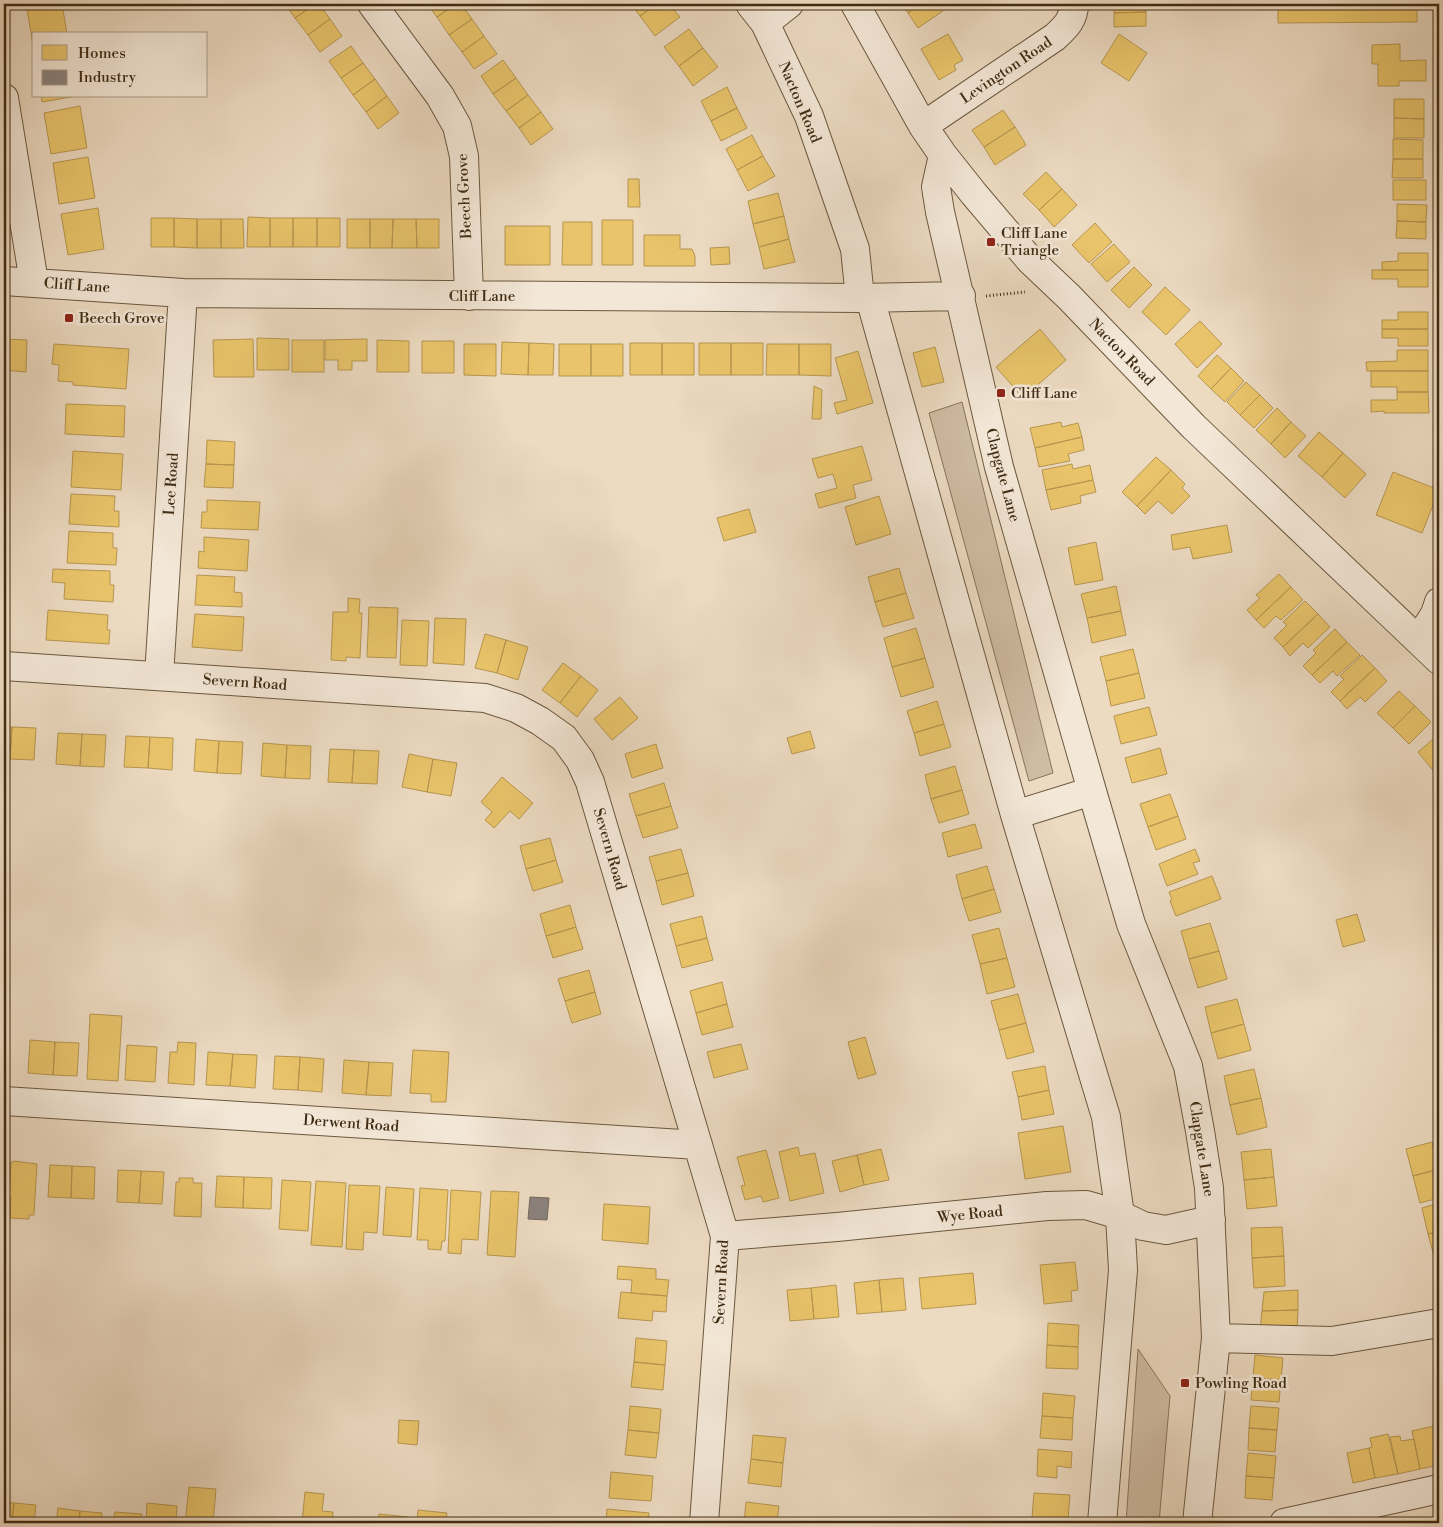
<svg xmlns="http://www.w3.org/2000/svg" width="1443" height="1527" viewBox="0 0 1443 1527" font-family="'Libre Bodoni',serif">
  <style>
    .green { fill: #cfbca3; stroke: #88745b }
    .homes { fill: #e9c46a; stroke: #b69650 }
    .industry { fill: #8a817c; stroke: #74685c }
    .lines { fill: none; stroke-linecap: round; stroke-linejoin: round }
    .minor-casing { stroke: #6b583e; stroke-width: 30 }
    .path { stroke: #402c13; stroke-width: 3; stroke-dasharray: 1 2.5; stroke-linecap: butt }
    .minor { stroke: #f3e7d7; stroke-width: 28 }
    .poi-dot { fill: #8f2418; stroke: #f3e7d7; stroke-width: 2 }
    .labels { text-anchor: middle; stroke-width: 5; stroke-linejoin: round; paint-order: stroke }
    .street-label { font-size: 15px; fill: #402c13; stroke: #f3e7d7 }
    .poi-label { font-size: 15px; fill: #402c13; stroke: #f3e7d7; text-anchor: start }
  </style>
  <rect width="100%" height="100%" fill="#ecdac1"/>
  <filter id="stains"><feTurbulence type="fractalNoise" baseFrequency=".004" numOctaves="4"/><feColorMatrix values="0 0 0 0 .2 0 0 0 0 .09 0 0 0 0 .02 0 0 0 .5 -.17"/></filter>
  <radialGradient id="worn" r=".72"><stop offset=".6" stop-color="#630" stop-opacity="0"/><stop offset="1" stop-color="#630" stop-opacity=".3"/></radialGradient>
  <path class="green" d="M962 402 1053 773 1029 781 929 413Z
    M1138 1349 1170 1396 1159 1523H1126Z"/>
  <path class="homes" d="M62 4 67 34H34V51L27 9Z
    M285 4H315L295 18Z
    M315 4H319L330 19 308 35 295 18Z
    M427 4H456L437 17Z
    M456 4H461L472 19 449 35 437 17Z
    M631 4H657L640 16Z
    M657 4H669L680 17 655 36 640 16Z
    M901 4H921L908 13Z
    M921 4H938L943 11 918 28 908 13Z
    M1114 4H1146V12L1114 13Z
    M1278 4H1417V22L1278 23Z
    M1146 12V26L1114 27V13Z
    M330 19 342 36 320 52 308 35Z
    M472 19 484 36 462 52 449 35Z
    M689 29 703 48 679 66 664 47Z
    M948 34 963 60 954 65 956 70 939 80 921 49Z
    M1119 34 1147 53 1129 81 1101 63Z
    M484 36 497 54 474 69 462 52Z
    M1400 44V61L1426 60V81H1399V86H1378V64H1372V45Z
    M351 46 363 63 341 78 329 61Z
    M703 48 718 67 693 86 679 66Z
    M503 60 516 78 493 94 481 76Z
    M363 63 375 79 353 95 341 78Z
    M516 78 528 95 506 111 493 94Z
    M375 79 387 96 366 112 353 95Z
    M727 87 737 108 711 121 701 101Z
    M528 95 541 112 519 128 506 111Z
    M41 96H77L42 102Z
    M387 96 399 113 378 129 366 112Z
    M1394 99H1424V119L1394 118Z
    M80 106 87 148 51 154 44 113Z
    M737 108 747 128 721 141 711 121Z
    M1003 110 1015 127 984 147 972 130Z
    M541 112 553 129 531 145 519 128Z
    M1394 118 1424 119V138H1394Z
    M1015 127 1026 145 995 165 984 147Z
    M752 135 763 156 737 170 726 149Z
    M1393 139 1423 140V159H1393Z
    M763 156 775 176 748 191 737 170Z
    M88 157 95 198 59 204 53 163Z
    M1393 159H1423V178H1392Z
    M1046 172 1062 189 1039 210 1023 194Z
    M628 179H639L640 207H628Z
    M1393 180H1426V200H1393Z
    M1062 189 1077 205 1054 227 1039 210Z
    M778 193 784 216 753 224 748 201Z
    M1397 204 1427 205 1426 222 1397 221Z
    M98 208 104 249 68 255 61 214Z
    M784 216 789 239 759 247 753 224Z
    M248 217 270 218V247H247Z
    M151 218H174V247H151Z
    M174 218 197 219V248L174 247Z
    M270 218H293V247H270Z
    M293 218H317V247H293Z
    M317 218H340V247H317Z
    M197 219H221V248H197Z
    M221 219H243L244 248H221Z
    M347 219H370V248H347Z
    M370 219H393L392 248H370Z
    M393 219H416L417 248H392Z
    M416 219H439V248H417Z
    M602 220H633V265H602Z
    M1397 221 1426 222V239L1396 238Z
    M563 222H592V265H562Z
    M1095 223 1112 242 1089 263 1072 245Z
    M505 226H550V265H505Z
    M644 235H680V249H692L695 256V266H644Z
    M789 239 795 262 764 269 759 247Z
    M1114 244 1130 262 1107 282 1091 264Z
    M729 247 730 264 711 265 710 248Z
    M1398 253H1428V270H1382V262L1398 261Z
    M1134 267 1152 285 1129 308 1111 290Z
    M1372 270H1428V287H1398V279H1372Z
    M1165 287 1190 310 1166 335 1142 312Z
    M1398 312H1428V329H1382V320H1398Z
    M1200 321 1222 344 1197 368 1175 344Z
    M1040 329 1066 360 1023 398 996 367Z
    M1382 329H1428V346H1398V338H1382Z
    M257 338 289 339V370H257Z
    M4 339 27 340 26 372 4 370Z
    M253 339 254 377H214L213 340Z
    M367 339V361H352V370H338V360H325V340Z
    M292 340H324V372H292Z
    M377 340 409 341V372H377Z
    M422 341H454V373H422Z
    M502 342 529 343 528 375 501 374Z
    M529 343 554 344 553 375H528Z
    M630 343H662V375H630Z
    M662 343H694V375H662Z
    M699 343H731V375H699Z
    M731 343H763V375H731Z
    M54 344 129 349 126 389 73 385V382L58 381 59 365 52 364Z
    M464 344H496V376L464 375Z
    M559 344H591V376H559Z
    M591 344H623V376H591Z
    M767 344H799V375H766Z
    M799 344H831V376L799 375Z
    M935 347 944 382 922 387 913 353Z
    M1397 350H1428V371H1367L1366 362 1397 361Z
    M858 351 873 403 837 414 834 403 847 400 835 358Z
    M1217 355 1231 368 1211 389 1198 376Z
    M1231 368 1244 381 1225 402 1211 389Z
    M1371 371H1428V392H1397V387H1371Z
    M1246 382 1260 395 1240 415 1227 402Z
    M814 386 822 390 821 419H812Z
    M1397 392H1428L1429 413H1384V411L1371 412V400H1397Z
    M1260 395 1273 408 1254 428 1240 415Z
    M66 404 125 406 124 437 65 434Z
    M1277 408 1291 422 1271 444 1256 430Z
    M1061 422 1062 427 1078 423 1082 437 1035 448 1030 428Z
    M1291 422 1306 436 1285 458 1271 444Z
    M1319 432 1343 453 1322 477 1298 456Z
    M1082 437 1084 450 1068 454 1070 461 1039 467 1035 448Z
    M207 440 235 442 234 465 206 464Z
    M862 446 872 480 853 485 856 498 819 508 815 494 837 488 833 474 818 478 812 459Z
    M73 451 123 454 121 490 71 487Z
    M1343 453 1366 474 1345 498 1322 477Z
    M1156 457 1171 470 1137 506 1122 492Z
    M206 464 234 465 233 488 204 487Z
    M1072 464 1073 469 1090 465 1093 480 1046 490 1042 470Z
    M1171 470 1185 484 1182 488 1190 496 1172 514 1158 501 1145 514 1137 506Z
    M1393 472 1439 490 1422 533 1376 515Z
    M1093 480 1096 492 1080 496 1081 503 1051 510 1046 490Z
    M71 494 115 496 114 511H119V527L69 524Z
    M879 496 891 534 856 545 845 507Z
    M207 500 260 502 258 530 201 528 202 512H207Z
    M749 509 756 532 724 541 717 518Z
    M1227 525 1232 552 1193 559 1190 547 1173 550 1171 535Z
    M69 531 113 533V548H117L116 565 67 563Z
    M204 537 249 540 247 571 198 568 199 551 204 552Z
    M1096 542 1103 580 1075 585 1068 548Z
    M899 568 906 593 875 602 868 577Z
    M53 569 110 571V585H114L113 602 64 599 65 583 52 582Z
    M1279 574 1291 587 1256 620 1247 610 1260 598 1256 595Z
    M197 575 235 577 234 592 242 593V607L195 605Z
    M1116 586 1121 611 1087 618 1081 594Z
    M1291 587 1303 600 1281 620 1276 616 1264 628 1256 620Z
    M906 593 914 618 883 627 875 602Z
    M348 598 360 599 359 613H362L360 658 346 657V661L331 660 333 612H348Z
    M1305 601 1318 614 1283 647 1274 638 1287 625 1283 622Z
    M369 607 398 608 396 658 367 657Z
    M48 610 108 615 107 630H110L109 644 46 640Z
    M1121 611 1126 635 1092 643 1087 618Z
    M195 614 244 617 242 651 192 647Z
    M1318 614 1330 627 1308 648 1303 643 1290 656 1283 647Z
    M435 618 466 619 464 665 433 663Z
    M402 620 429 621 427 666 400 665Z
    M916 628 925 658 892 667 884 638Z
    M1335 629 1347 642 1312 675 1303 666 1316 653 1313 650Z
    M485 634 506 640 497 673 475 668Z
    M506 640 528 647 518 680 497 673Z
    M1347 642 1360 655 1337 676 1333 671 1320 683 1312 675Z
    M1133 649 1139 673 1106 681 1100 657Z
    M1362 655 1375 668 1340 701 1331 692 1344 679 1340 676Z
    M925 658 934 687 901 697 892 667Z
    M563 663 581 676 560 703 542 690Z
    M1375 668 1387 681 1365 702 1360 697 1347 709 1340 701Z
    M1139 673 1145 698 1111 706 1106 681Z
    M581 676 598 690 577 717 560 703Z
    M1399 691 1415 706 1393 728 1377 713Z
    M620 697 638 718 612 740 594 719Z
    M937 701 944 724 914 733 907 711Z
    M1415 706 1431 722 1409 744 1393 728Z
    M1149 707 1157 735 1121 744 1114 716Z
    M944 724 951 747 920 756 914 733Z
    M4 727H12L10 759H4Z
    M12 727 36 728 34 760 10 759Z
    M810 731 815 748 792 754 787 738Z
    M58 733 82 734 80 766 56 764Z
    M82 734 106 735 104 767 80 766Z
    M1439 734V770L1435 773 1418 752Z
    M126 736 150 737 148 768 124 767Z
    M150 737 173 738 172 770 148 768Z
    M196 739 219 741 217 773 194 771Z
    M219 741 243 742 241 774 217 773Z
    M263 743 287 745 285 778 261 776Z
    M656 744 663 768 632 778 625 754Z
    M287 745 311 746 310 779 285 778Z
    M1160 748 1167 774 1132 783 1125 758Z
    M330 749 354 750 352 783 328 782Z
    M354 750 379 751 377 784 352 783Z
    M409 754 433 759 427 792 402 787Z
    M433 759 457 763 451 796 427 792Z
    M955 766 962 790 931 799 925 775Z
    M502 777 533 803 519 819 510 811 494 828 485 820 492 812 481 802Z
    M664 783 671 806 636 816 629 794Z
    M962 790 969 814 939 823 931 799Z
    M1170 794 1178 816 1148 827 1140 804Z
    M671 806 678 828 643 838 636 816Z
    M1178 816 1186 839 1156 850 1148 827Z
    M975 824 982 848 948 857 942 833Z
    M550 838 556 860 526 869 520 846Z
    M681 849 688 873 656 881 649 857Z
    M1195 849 1200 861 1193 863 1198 874 1167 886 1159 864Z
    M556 860 563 882 533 891 526 869Z
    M987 866 994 889 962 899 956 875Z
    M688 873 694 896 662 905 656 881Z
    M1212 876 1221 899 1176 916 1170 901 1172 900 1169 892Z
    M994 889 1001 912 969 921 962 899Z
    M570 905 576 927 546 936 540 914Z
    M1357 914 1365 941 1343 947 1336 920Z
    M702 916 707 938 676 946 670 924Z
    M1210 923 1219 951 1189 959 1181 931Z
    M576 927 583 949 553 958 546 936Z
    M999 928 1007 958 980 964 972 935Z
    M707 938 713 960 682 968 676 946Z
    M1219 951 1227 979 1198 988 1189 959Z
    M1007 958 1015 987 987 994 980 964Z
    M589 970 595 992 565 1001 558 979Z
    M722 982 727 1004 696 1013 690 991Z
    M595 992 601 1014 572 1023 565 1001Z
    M1018 994 1026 1023 999 1030 991 1001Z
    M1237 999 1244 1024 1211 1033 1205 1007Z
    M727 1004 733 1027 702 1035 696 1013Z
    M90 1014 122 1016 118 1081 87 1079Z
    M1026 1023 1034 1052 1007 1059 999 1030Z
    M1244 1024 1251 1050 1218 1059 1211 1033Z
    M865 1037 876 1074 858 1079 848 1042Z
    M4 1038 9 1039 7 1072 4 1071Z
    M30 1040 55 1042 53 1075 28 1073Z
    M55 1042 79 1043 77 1076 53 1075Z
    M178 1042 196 1043 194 1085 168 1083 170 1052H177Z
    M741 1044 748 1069 714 1078 707 1052Z
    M127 1045 157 1047 155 1082 125 1080Z
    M413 1050 449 1052 446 1102H431V1094L410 1093Z
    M208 1052 233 1054 230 1086 206 1085Z
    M233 1054 257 1055 255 1088 230 1086Z
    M275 1056 300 1057 298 1090 273 1089Z
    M300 1057 324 1059 322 1092 298 1090Z
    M344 1060 369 1062 366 1095 342 1093Z
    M369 1062 393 1063 391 1096 366 1095Z
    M1045 1066 1049 1090 1018 1097 1012 1072Z
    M1254 1069 1261 1098 1230 1105 1224 1076Z
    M1049 1090 1054 1114 1022 1120 1018 1097Z
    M1261 1098 1267 1127 1237 1135 1230 1105Z
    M1063 1126 1071 1172 1025 1179 1018 1133Z
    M1432 1142 1439 1169 1413 1176 1406 1149Z
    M798 1147 800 1156 815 1153 824 1193 790 1201 779 1152Z
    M881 1149 889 1180 864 1185 857 1155Z
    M1271 1149 1274 1177 1244 1180 1241 1152Z
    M766 1150 779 1198 763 1202 761 1196 745 1200 741 1186 745 1185 737 1157Z
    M857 1155 864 1185 840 1192 832 1161Z
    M14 1161 37 1164 34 1215H29V1219L10 1218 11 1198 9 1197 11 1162H13Z
    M50 1165 72 1166 71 1198 48 1197Z
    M72 1166 95 1167 94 1199 71 1198Z
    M1439 1169V1198L1420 1203 1413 1176Z
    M118 1170 141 1171 139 1203 117 1202Z
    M141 1171 164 1172 162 1204 139 1203Z
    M217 1176 244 1177 243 1208 215 1207Z
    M244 1177 272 1178 271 1209 243 1208Z
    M1274 1177 1277 1206 1247 1209 1244 1180Z
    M179 1178H193V1183H202L201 1217 174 1216 176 1182H179Z
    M282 1180 311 1182 308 1231 279 1229Z
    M316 1181 346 1183 342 1247 311 1245Z
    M349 1185 380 1186 377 1233 364 1232 363 1250 346 1249Z
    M386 1187 414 1189 411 1237 383 1235Z
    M420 1188 448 1190 445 1241H442L441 1250 428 1249V1240H417Z
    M451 1190 481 1192 478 1240 462 1239 461 1254 448 1253Z
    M491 1191 519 1192 515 1257 487 1255Z
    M1439 1203V1231L1428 1234 1422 1208Z
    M604 1204 650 1207 648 1244 602 1240Z
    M1282 1227 1284 1256 1252 1258 1251 1228Z
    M1439 1231V1259L1435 1260 1428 1234Z
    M1284 1256 1285 1286 1254 1288 1252 1258Z
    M1075 1262 1078 1290 1071 1291 1072 1301 1044 1304 1040 1265Z
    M618 1266 656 1269V1279L669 1280 667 1296 631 1293 632 1280 617 1279Z
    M973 1273 976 1304 922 1309 919 1278Z
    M903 1278 906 1310 882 1312 879 1280Z
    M879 1280 882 1312 857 1314 854 1283Z
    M836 1285 839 1317 814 1319 811 1288Z
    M811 1288 814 1319 790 1321 787 1290Z
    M1298 1290V1310L1262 1311 1264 1292Z
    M621 1292 667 1296 666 1312 653 1311 652 1321 618 1318Z
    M1298 1310 1297 1332 1260 1330 1262 1311Z
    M1048 1323 1079 1325 1078 1347 1047 1345Z
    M636 1338 667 1341 665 1365 634 1362Z
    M1047 1345 1078 1347V1369L1046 1368Z
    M1255 1355 1283 1358 1281 1380 1253 1378Z
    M634 1362 665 1365 663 1390 631 1387Z
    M1253 1378 1281 1380 1279 1402 1251 1400Z
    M1043 1393 1075 1396 1073 1418 1042 1416Z
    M630 1406 661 1409 659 1433 628 1430Z
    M1251 1406 1279 1408 1277 1430 1249 1428Z
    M1042 1416 1073 1418 1072 1440 1040 1438Z
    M399 1420 419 1421 417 1445 398 1443Z
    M1434 1426 1439 1451V1465L1420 1469 1412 1431Z
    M1249 1428 1277 1430 1275 1452 1248 1450Z
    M628 1430 659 1433 656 1458 625 1455Z
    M1388 1434 1398 1474 1375 1478 1369 1448 1372 1447 1370 1438Z
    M753 1435 786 1438 783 1463 751 1459Z
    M1400 1436 1401 1441 1414 1439 1420 1469 1398 1474 1390 1437Z
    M1369 1448 1375 1478 1353 1483 1347 1453Z
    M1038 1449 1072 1452 1071 1468 1057 1466V1478L1037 1476Z
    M1248 1453 1276 1456 1274 1478 1246 1476Z
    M751 1459 783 1463 781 1487 748 1483Z
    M611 1472 653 1476 651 1501 609 1498Z
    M1246 1476 1274 1478 1272 1500 1245 1498Z
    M189 1487 216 1489 213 1523H185Z
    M305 1492 324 1494 322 1511 333 1512 332 1523H302Z
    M1034 1493 1070 1495 1068 1520 1032 1518Z
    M4 1502 14 1503 12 1523H4Z
    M746 1502 779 1506 777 1523H744Z
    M14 1503 36 1505 34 1523H12Z
    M147 1503 177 1506 176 1523H146Z
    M58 1508 80 1511 79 1523H56Z
    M607 1509 649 1513 648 1523H606Z
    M418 1510 447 1513 446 1523H417Z
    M80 1511 102 1513 101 1523H79Z
    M115 1512 142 1514 141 1523H113Z
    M379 1514 408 1517 407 1523H378Z
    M454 1518 483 1521V1523H454Z
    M1032 1518 1068 1520V1523H1032Z"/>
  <path class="industry" d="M530 1197 549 1198 547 1220 528 1219Z"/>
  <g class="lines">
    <defs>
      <path id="minor" d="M372 4 440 96 457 126 464 156 469 296
        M750 4 765 23 809 116 855 249 860 298
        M855 4 923 126 943 155 974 194 1030 260 1069 297 1194 427 1439 660
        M765 23 789 4
        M4 98 34 282
        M923 126 1055 37C1066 27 1074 19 1074 4
        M943 155 936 187 940 212 999 467 1092 791 1131 924 1188 1066 1200 1131 1209 1188 1216 1338 1197 1523
        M4 281 183 293 860 298 961 296
        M870 298 1015 815 1106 1117 1120 1215 1123 1270 1102 1523
        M1419 639 1435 614 1439 602
        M4 666 485 698 516 708 540 721 564 738 580 760 590 782 725 1236 704 1523
        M159 676 183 293
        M1015 815 1092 791
        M4 1101 698 1145
        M725 1236 837 1227 1047 1206 1086 1205 1120 1215 1143 1226 1166 1230 1211 1220
        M1216 1338 1332 1341 1439 1323
        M1284 1523 1439 1489"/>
    </defs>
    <use href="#minor" class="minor-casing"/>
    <path class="path" d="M986 296 1025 292"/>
    <use href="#minor" class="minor"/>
  </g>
  <g class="poi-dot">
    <rect x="986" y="237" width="10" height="10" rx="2.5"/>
    <rect x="64" y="313" width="10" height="10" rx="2.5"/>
    <rect x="996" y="388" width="10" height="10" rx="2.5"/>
    <rect x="1180" y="1378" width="10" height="10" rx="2.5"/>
  </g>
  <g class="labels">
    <g class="street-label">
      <text transform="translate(1006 70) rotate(-34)" y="5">Levington Road</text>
      <text transform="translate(800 102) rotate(67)" y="5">Nacton Road</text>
      <text transform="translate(464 196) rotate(-93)" y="5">Beech Grove</text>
      <text transform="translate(77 285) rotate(4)" y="5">Cliff Lane</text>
      <text x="482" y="301">Cliff Lane</text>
      <text transform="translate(1122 352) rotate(46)" y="5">Nacton Road</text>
      <text transform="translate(1003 475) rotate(75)" y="5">Clapgate Lane</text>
      <text transform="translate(171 484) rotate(-86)" y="5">Lee Road</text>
      <text transform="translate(245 682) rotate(4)" y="5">Severn Road</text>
      <text transform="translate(610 849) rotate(74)" y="5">Severn Road</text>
      <text transform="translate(351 1123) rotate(4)" y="5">Derwent Road</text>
      <text transform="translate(1202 1149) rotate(81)" y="5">Clapgate Lane</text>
      <text transform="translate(970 1214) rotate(-6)" y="5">Wye Road</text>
      <text transform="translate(721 1282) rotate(-87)" y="5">Severn Road</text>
    </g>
    <g class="poi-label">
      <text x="1001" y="238">Cliff Lane<tspan x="1001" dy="17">Triangle</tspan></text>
      <text x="79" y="323">Beech Grove</text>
      <text x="1011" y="398">Cliff Lane</text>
      <text x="1195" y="1388">Powling Road</text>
    </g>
  </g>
  <rect width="1443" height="1527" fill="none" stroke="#ecdac1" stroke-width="20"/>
  <rect x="5" y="5" width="1433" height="1517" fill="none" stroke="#402c13" stroke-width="2.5"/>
  <rect x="10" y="10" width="1423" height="1507" fill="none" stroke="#402c13"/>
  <rect x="32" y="32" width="175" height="65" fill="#f3e7d7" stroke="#ab9c89"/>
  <rect x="42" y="45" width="25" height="15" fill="#e9c46a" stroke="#ab9c89"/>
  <text x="78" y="58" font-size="15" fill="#402c13">Homes</text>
  <rect x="42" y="70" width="25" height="15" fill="#8a817c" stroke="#ab9c89"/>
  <text x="78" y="82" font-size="15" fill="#402c13">Industry</text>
  <rect width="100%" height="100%" filter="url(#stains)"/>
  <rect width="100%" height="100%" fill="url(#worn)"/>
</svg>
